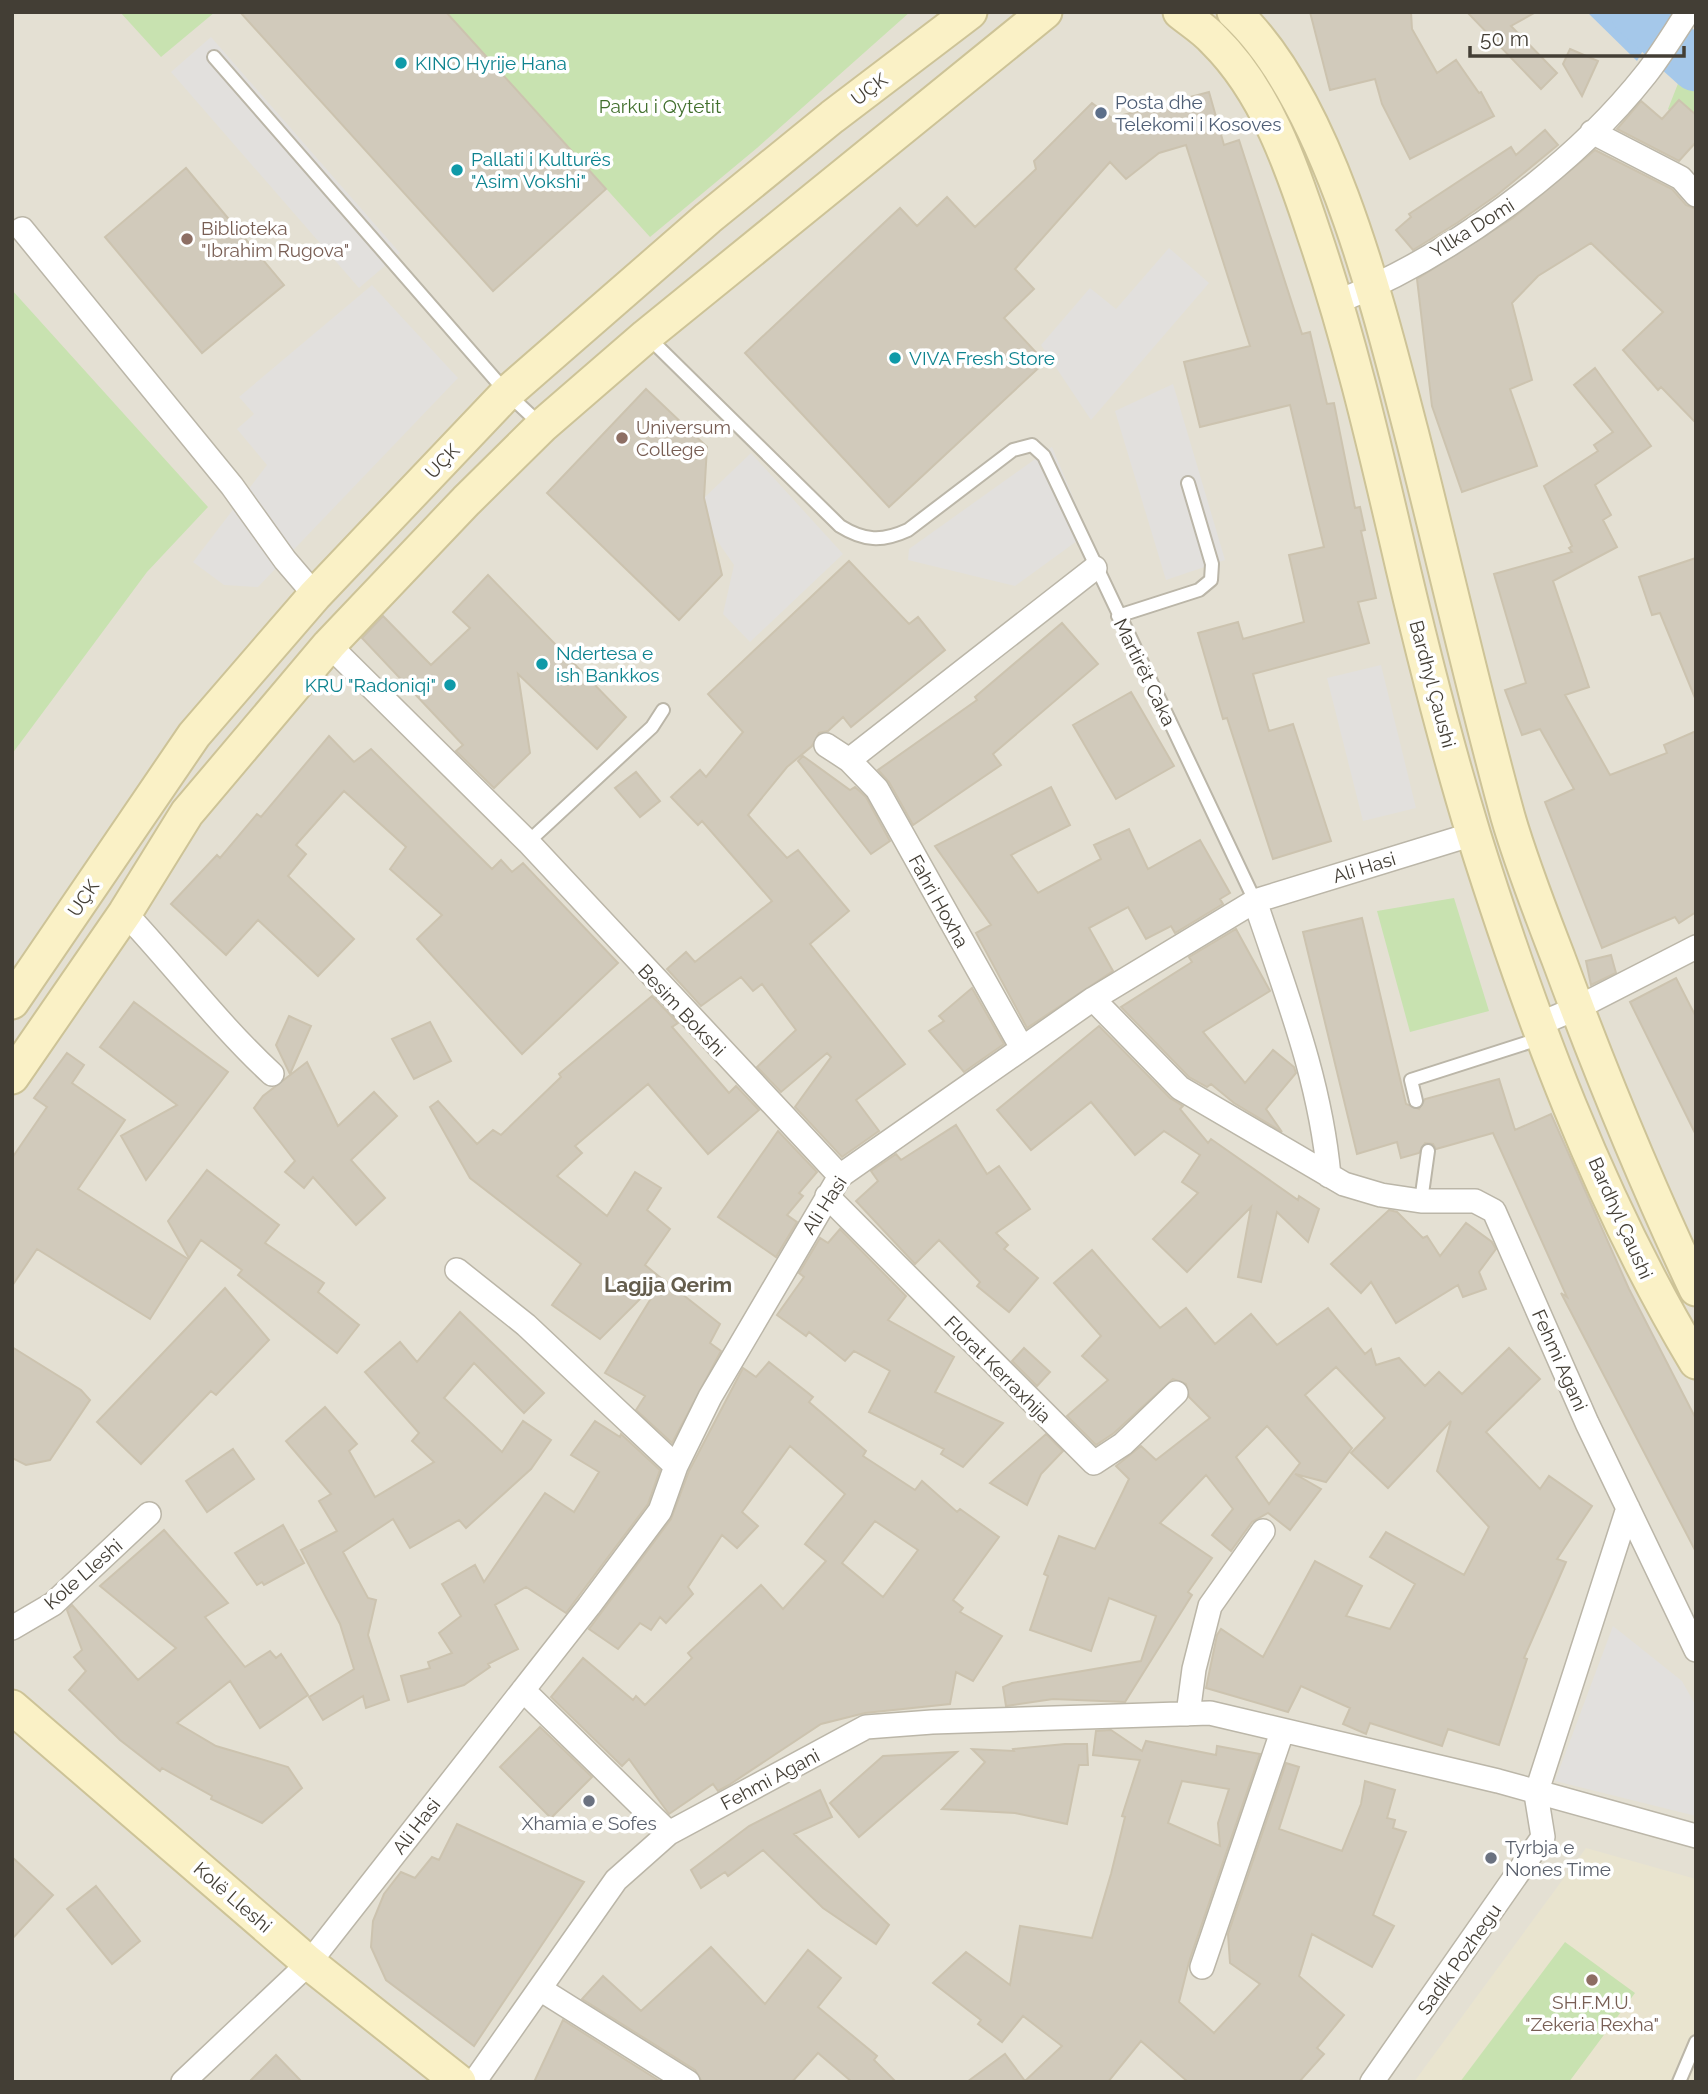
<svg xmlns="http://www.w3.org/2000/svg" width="1708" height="2094" viewBox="0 0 1708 2094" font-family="Raleway,sans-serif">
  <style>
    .residential { fill: #e4e0d3 }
    .education { fill: #e9e4cf }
    .green { fill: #c8e2b0 }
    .parking { fill: #e2e0dd }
    .water { fill: #a5c8ea }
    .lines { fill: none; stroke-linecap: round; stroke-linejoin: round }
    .river { stroke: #a5c8ea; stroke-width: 51 }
    .building { fill: #d1cabb; stroke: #ccc3af; stroke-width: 2; fill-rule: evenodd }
    .lane-casing { stroke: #bbb6a8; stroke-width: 16 }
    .street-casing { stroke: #bbb6a8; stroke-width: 26 }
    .secondary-casing { stroke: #cdc397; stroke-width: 37 }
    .lane { stroke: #fff; stroke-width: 12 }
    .street { stroke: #fff; stroke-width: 23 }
    .secondary { stroke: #faf1c6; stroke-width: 33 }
    .culture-dot { fill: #0f9aa8; stroke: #fff; stroke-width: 2.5 }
    .service-dot { fill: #5c6f8a; stroke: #fff; stroke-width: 2.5 }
    .education-dot { fill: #8d6e63; stroke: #fff; stroke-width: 2.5 }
    .worship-dot { fill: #6b7280; stroke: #fff; stroke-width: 2.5 }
    .labels { text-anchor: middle; stroke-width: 7; stroke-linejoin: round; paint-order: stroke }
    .culture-label { font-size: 19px; fill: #0d838f; stroke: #fff; text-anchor: start }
    .street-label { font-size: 19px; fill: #433e35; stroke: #fff }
    .service-label { font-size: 19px; fill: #4e5e75; stroke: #fff; text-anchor: start }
    .park-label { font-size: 19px; fill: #416f2d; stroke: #fff }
    .education-label { font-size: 19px; fill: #785e54; stroke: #fff; text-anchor: start }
    .worship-label { font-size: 19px; fill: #5b616d; stroke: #fff }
    .neighbourhood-label { font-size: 21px; font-weight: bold; fill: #645d4d; stroke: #fff }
  </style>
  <rect width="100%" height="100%" fill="#f1eee5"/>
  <path class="residential" d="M12 12H1696V2082H12Z"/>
  <path class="education" d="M1586 1848 1696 1879V2082H1414Z"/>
  <path class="green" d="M120 12H215L161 57Z
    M446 12H910L757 148 650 237Z
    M1681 76 1696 84V139L1668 109Z
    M12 290 208 507 147 572 12 754Z
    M1454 898 1489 1011 1410 1032 1377 911Z
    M1565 1942 1635 1993 1569 2082H1460Z"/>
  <path class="parking" d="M211 37 400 253 359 288 171 72Z
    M1169 248 1209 283 1091 420 1041 345 1090 288 1116 309Z
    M372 285 458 378 258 587 224 585 193 562 267 465 237 429 254 414 239 397Z
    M1173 384 1225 560 1166 580 1115 411Z
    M1052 447 1088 533 1015 586 908 560 909 549Z
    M751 453 843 554 750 642 723 614 734 565 700 516 704 498Z
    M1381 665 1416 808 1363 821 1327 678Z
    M1613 1626 1682 1681 1696 1706V1816L1555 1781Z"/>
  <path class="water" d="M1587 12H1662L1664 13 1637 61Z"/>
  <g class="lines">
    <path class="river" d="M1636 12 1696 66"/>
  </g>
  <path class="building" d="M240 12H446L606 189 493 291Z
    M1310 12H1411L1412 29 1437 73 1456 60 1479 93 1481 92 1494 116 1410 159 1382 104 1375 79 1330 90Z
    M1467 12H1536L1511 26 1557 73 1541 89Z
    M1570 49 1598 61 1582 96 1563 64Z
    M1209 92 1224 145 1239 140 1302 334 1310 332 1327 404 1334 403 1355 508 1360 507 1365 530 1361 531 1376 598 1358 602 1369 643 1253 674 1269 731 1293 724 1331 841 1273 859 1227 718 1223 719 1198 633 1238 622 1243 639 1304 622 1289 555 1324 547 1290 405 1200 427 1184 362 1250 346 1186 145 1159 153 1126 179 1110 162 1015 269 1034 289 1004 318 1045 362 889 507 745 353 900 208 917 226 947 197 975 227 1036 169 1034 161 1092 103 1112 118Z
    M1679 100 1696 115V142L1679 161 1617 129 1641 101 1662 119Z
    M1545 130 1558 145 1497 195 1457 223 1413 250 1396 230 1411 217 1409 214 1511 147 1516 155Z
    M1595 150 1672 189 1686 205 1696 209V423L1661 387 1658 390 1623 350 1663 312 1591 243 1538 276 1512 303 1532 380 1510 389 1537 466 1462 492 1432 406 1417 279 1513 218Z
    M186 168 284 285 202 353 105 237Z
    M1595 368 1651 446 1595 485 1611 515 1603 520 1617 547 1553 581 1589 687 1565 695 1610 775 1667 753 1664 745 1696 731V912L1679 923 1675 917 1602 948 1545 802 1574 789 1540 729 1522 735 1505 690 1526 683 1494 574 1572 552 1569 548 1572 546 1544 486 1598 451 1594 445 1613 432 1574 385Z
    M646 389 707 447 704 498 722 575 679 620 547 493Z
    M1696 558V698H1695L1660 613 1652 615 1639 577Z
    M849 561 909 624 918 617 945 650 851 727 843 717 828 731 819 733 812 746 787 767 748 815 787 858 798 850 849 911 810 944 905 1064 856 1100 879 1131 842 1157 795 1107 831 1057 827 1053 781 1092 757 1067 796 1030 762 984 753 991 741 977 701 1006 667 969 686 952 695 962 772 901 702 821 698 825 671 797 700 770 706 777 743 732 708 694Z
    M488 575 626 717 597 749 518 674 530 753 494 788 456 751 463 745 362 638 383 616 431 665 470 628 453 612Z
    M1062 623 1098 664 993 754 1001 765 913 825 889 782 878 770 977 700 975 697Z
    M1131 692 1174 766 1116 799 1073 725Z
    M329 736 354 762 371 749 492 869 501 860 512 872 523 863 618 963 522 1054 417 939 442 915 390 869 406 847 344 791 296 845 306 854 288 876 354 939 318 976 258 920 226 955 171 904 217 855 220 858 257 814 261 817Z
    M803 756 850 790 855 787 866 797 890 841 871 854 798 761Z
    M636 772 660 801 640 817 615 788Z
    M1051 787 1070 825 1011 855 1038 893 1101 859 1094 845 1129 829 1148 869 1200 840 1230 893 1220 899 1223 904 1175 933 1171 926 1146 939 1128 907 1089 928 1113 971 1027 1028 976 933 991 925 935 846Z
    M1362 918 1406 1104 1419 1109 1425 1099 1499 1079 1515 1130 1551 1114 1629 1289 1696 1419V1552L1561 1293 1567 1297 1493 1133 1436 1149 1433 1144 1425 1143 1419 1153 1401 1158 1397 1142 1357 1154 1303 932Z
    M1236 929 1270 991 1203 1032 1245 1083 1273 1050 1294 1067 1296 1073 1266 1109 1282 1132 1234 1103 1211 1084 1207 1087 1189 1077 1121 1007 1192 962 1189 957Z
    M1611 955 1616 973 1591 985 1586 961Z
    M1676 978 1696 1017V1135L1630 1002Z
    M972 988 1004 1044 964 1072 929 1031 944 1021 939 1016Z
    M652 996 678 1023 672 1027 729 1093 736 1086 759 1110 708 1154 648 1084 575 1146 582 1153 557 1176 607 1216 635 1172 661 1188 647 1210 670 1229 645 1265 661 1278 600 1339 552 1305 581 1264 470 1178 430 1107 438 1101 477 1144 493 1130 501 1135 561 1077 559 1074Z
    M134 1002 228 1072 146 1180 121 1136 177 1105 100 1047Z
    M289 1016 311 1026 290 1074 276 1045Z
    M430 1022 451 1061 414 1079 392 1039Z
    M1099 1026 1170 1098 1183 1106 1180 1109 1208 1143 1211 1139 1298 1200 1299 1196 1319 1209 1308 1242 1277 1212 1261 1282 1238 1277 1251 1207 1187 1272 1153 1239 1198 1193 1182 1182 1200 1155 1164 1131 1135 1155 1091 1102 1031 1150 997 1110Z
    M67 1053 84 1065 72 1083 125 1120 78 1189 188 1259 150 1319 37 1249 12 1286V1158L47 1107 34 1098Z
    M307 1062 338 1126 374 1092 397 1116 351 1160 385 1198 356 1225 313 1177 304 1188 285 1172 295 1161 254 1108 263 1096Z
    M956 1125 987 1174 999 1166 1030 1209 996 1233 1008 1245 1004 1249 1038 1278 1009 1312 977 1286 980 1282 939 1240 915 1264 856 1201 878 1181 871 1171 896 1154 901 1160Z
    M778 1131 817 1172 799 1193 803 1196 787 1215 797 1222 776 1257 718 1217Z
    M207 1170 279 1225 265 1243 324 1283 318 1292 359 1325 337 1353 238 1275 242 1270 201 1240 189 1258 168 1221Z
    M1389 1210 1397 1212 1423 1238 1427 1236 1440 1256 1466 1223 1492 1242 1496 1249 1479 1272 1486 1289 1463 1297 1458 1285 1396 1323 1371 1282 1361 1293 1331 1264Z
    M840 1229 906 1296 888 1320 954 1357 935 1392 1003 1423 963 1467 941 1454 944 1449 869 1412 890 1371 854 1351 845 1361 809 1332 806 1336 777 1315 804 1277 799 1273 820 1238 828 1243Z
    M1092 1250 1160 1328 1186 1308 1215 1344 1251 1314 1277 1345 1328 1308 1365 1354 1371 1349 1376 1365 1399 1358 1425 1386 1439 1372 1462 1394 1509 1348 1540 1379 1486 1432 1540 1489 1549 1476 1592 1506 1557 1559 1566 1562 1524 1658 1527 1659 1499 1745 1448 1729 1442 1746 1370 1723 1366 1734 1343 1724 1350 1708 1301 1686 1288 1712 1206 1688 1217 1635 1221 1629 1263 1657 1315 1561 1362 1586 1346 1616 1390 1629 1415 1584 1370 1557 1386 1532 1464 1575 1489 1527 1437 1471 1451 1421 1388 1488 1351 1453 1385 1418 1336 1367 1305 1395 1352 1448 1326 1482 1295 1474 1321 1489 1290 1530 1268 1513 1252 1522 1231 1551 1212 1535 1233 1509 1206 1475 1160 1523 1212 1558 1188 1592 1192 1595 1125 1702 1053 1699 1006 1706 1003 1687 1012 1683 1141 1661 1156 1616 1109 1598 1091 1651 1030 1630 1048 1576 1044 1574 1059 1536 1095 1549 1129 1479 1116 1466 1141 1446 1156 1460 1210 1418 1189 1397 1186 1384 1173 1379 1114 1433 1096 1445 1067 1416 1108 1380 1082 1356 1101 1336 1054 1283ZM1267 1426 1300 1463 1269 1504 1236 1457Z
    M663 1279 720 1324 710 1343 721 1351 672 1443 636 1410 645 1396 605 1373Z
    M225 1288 269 1340 216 1395 211 1391 141 1464 97 1422Z
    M460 1312 544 1393 524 1413 474 1363 444 1398 502 1452 523 1421 551 1440 531 1469 466 1528 459 1520 410 1548 393 1519 343 1552 368 1598 376 1600 368 1635 389 1700 366 1708 363 1696 323 1720 309 1697 354 1669 340 1624 301 1550 337 1531 319 1501 331 1494 286 1441 325 1407 357 1444 349 1451 375 1497 434 1462 412 1441 419 1433 365 1372 400 1342 417 1362Z
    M12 1347 81 1390 90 1400 50 1460 26 1465 12 1458Z
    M1024 1348 1050 1372 1037 1386 1012 1361Z
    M769 1362 813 1397 809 1402 866 1451 863 1456 915 1490 922 1481 957 1512 960 1509 999 1537 953 1600 963 1608 960 1612 1002 1636 973 1681 956 1672 950 1704 865 1713 821 1724 729 1785 718 1791 713 1784 669 1814 629 1759 622 1766 551 1697 583 1658 633 1700 636 1696 645 1705 692 1658 688 1653 761 1585 783 1609 826 1561 805 1544 845 1494 790 1446 742 1512 758 1526 737 1548 722 1535 688 1587 693 1594 666 1623 660 1617 651 1630 640 1623 618 1649 589 1629 671 1519 689 1471 743 1368 756 1377ZM875 1521 918 1550 883 1597 842 1563Z
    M595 1421 620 1437 621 1434 660 1470 648 1504 566 1613 526 1587 495 1605 518 1649 488 1664 490 1667 464 1685 408 1702 401 1676 430 1668 428 1662 452 1653 439 1633 461 1616 442 1584 475 1565 484 1582 545 1493 574 1512 599 1472 571 1455Z
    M1046 1434 1063 1451 1041 1474 1027 1505 990 1483Z
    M233 1449 254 1479 207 1512 186 1481Z
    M283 1525 304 1563 264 1585 262 1582 257 1585 235 1553Z
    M164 1530 228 1603 205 1617 245 1667 270 1651 276 1658 281 1654 308 1695 260 1728 230 1681 177 1723 216 1746 288 1767 302 1788 262 1823 211 1799 212 1796 162 1768 160 1771 120 1740 69 1690 86 1671 74 1657 82 1650 67 1610 72 1605 138 1680 176 1648 100 1586Z
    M540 1727 592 1777 551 1818 500 1767Z
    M1111 1730 1142 1751 1146 1741 1216 1755 1217 1746 1260 1754 1189 1962 1179 2002 1214 2033 1260 1984 1230 1963 1228 1934 1286 1763 1299 1767 1279 1829 1342 1851 1361 1804 1365 1781 1395 1790 1387 1818 1395 1820 1393 1828 1406 1832 1373 1915 1394 1926 1372 1967 1312 1934 1299 1976 1344 2015 1317 2048 1324 2054 1299 2082H1188L1141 2041 1108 2082H967L1005 2054 1025 2081 1062 2046 1023 2016 1002 2042 978 2024 981 2020 933 1983 966 1952 1010 1985 1020 1926 1092 1938 1111 1874 1125 1817 1122 1816 1140 1760 1093 1755 1096 1731ZM1182 1781 1229 1789 1218 1823 1220 1846 1168 1823Z
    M1065 1744H1087L1088 1765H1079L1067 1824 1015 1813 942 1809 985 1762 972 1749 1014 1751 1013 1749Z
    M957 1752 859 1837 830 1803 883 1756Z
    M820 1790 832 1817 794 1834 889 1925 876 1944 823 1908 763 1850 728 1876 725 1872 701 1888 691 1870 749 1826Z
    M457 1824 584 1882 474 2046 386 1980 371 1947 373 1921 384 1894 401 1872 415 1878 432 1857 439 1860Z
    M12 1857 53 1895 12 1939Z
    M96 1886 140 1941 112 1964 67 1909Z
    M711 1947 765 2004 808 1950 841 1978 818 2007 877 2056 874 2060 896 2082H852L818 2053 792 2082H702L695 2070 582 1999 603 1976 641 2011Z
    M563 2020 661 2082H534Z
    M276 2055 302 2082H249Z"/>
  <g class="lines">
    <defs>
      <path id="lane" d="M214 57 507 393 541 425
        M647 336 840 526C864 541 882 542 908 530L1013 450 1032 445 1044 456 1255 901
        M1118 616 1199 590 1211 580 1212 564 1188 483
        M528 842 652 727 663 710
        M1416 1101 1411 1080 1542 1038
        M1421 1201 1428 1151
        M1679 2082 1696 2042"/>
      <path id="street" d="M1592 132 1681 178 1696 195
        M22 229 232 486 285 560 315 595
        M1337 302C1449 257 1571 169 1646 74 1661 55 1674 33 1688 12
        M329 645 528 842 840 1176
        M826 745 849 760 877 789 1022 1048
        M849 760 1095 568
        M1255 901C1286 994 1320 1078 1329 1176
        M125 913C175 966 219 1025 272 1074
        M1093 999 1180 1088 1344 1184 1381 1195 1421 1201H1475L1494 1211 1587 1423 1696 1650
        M1537 1025 1577 1008 1696 947
        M827 1196 1094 1463 1123 1444 1176 1393
        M457 1270 526 1325 676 1466
        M12 1628 53 1604 149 1514
        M523 1690 669 1833
        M1188 1714 1194 1669 1210 1606 1263 1531
        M1202 1967 1282 1732
        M540 1989 688 2082
        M183 2082 309 1963 589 1606 660 1511 676 1466 710 1397 840 1176 1093 999 1255 901 1473 834
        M474 2082 616 1880 669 1833 866 1727 932 1722 1210 1713 1498 1781 1696 1836
        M1372 2082 1543 1837 1536 1794 1628 1508"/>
      <path id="secondary" d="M1180 12C1191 21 1204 29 1214 40 1266 91 1292 167 1314 234 1348 334 1372 435 1396 538 1419 638 1444 738 1474 836 1531 1017 1598 1199 1696 1362
        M1234 12C1329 100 1379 308 1411 431 1444 560 1473 690 1508 817 1522 865 1541 913 1559 960 1600 1071 1645 1181 1696 1289
        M12 1002 194 735 315 595 507 393 708 218 832 117 970 12
        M12 1077 125 913 187 813 329 645 466 501 542 426 646 336 1045 12
        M12 1707 309 1963 459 2082"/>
    </defs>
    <use href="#lane" class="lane-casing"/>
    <use href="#street" class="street-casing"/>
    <use href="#secondary" class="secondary-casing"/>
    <use href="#lane" class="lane"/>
    <use href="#street" class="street"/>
    <use href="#secondary" class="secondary"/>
  </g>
  <g class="culture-dot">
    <circle cx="401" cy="63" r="7"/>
    <circle cx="457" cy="170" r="7"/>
    <circle cx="895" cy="358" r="7"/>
    <circle cx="542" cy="664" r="7"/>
    <circle cx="450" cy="685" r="7"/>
  </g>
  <circle class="service-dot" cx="1101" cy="113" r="7"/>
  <g class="education-dot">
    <circle cx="187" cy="239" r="7"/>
    <circle cx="622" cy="438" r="7"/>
    <circle cx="1592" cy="1980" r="7"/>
  </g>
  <g class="worship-dot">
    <circle cx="589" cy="1801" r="7"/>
    <circle cx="1491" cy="1858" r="7"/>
  </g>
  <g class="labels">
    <g class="culture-label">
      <text x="415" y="70">KINO Hyrije Hana</text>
      <text x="471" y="166">Pallati i Kulturës<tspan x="471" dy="22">"Asim Vokshi"</tspan></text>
      <text x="909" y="365">VIVA Fresh Store</text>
      <text x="556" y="660">Ndertesa e<tspan x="556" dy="22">ish Bankkos</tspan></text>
      <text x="436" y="692" text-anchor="end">KRU "Radoniqi"</text>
    </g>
    <g class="street-label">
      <text transform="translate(869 89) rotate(-37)" y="7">UÇK</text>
      <text transform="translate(1472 228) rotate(-32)" y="7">Yllka Domi</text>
      <text transform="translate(442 461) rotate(-46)" y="7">UÇK</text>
      <text transform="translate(1145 672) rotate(64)" y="7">Martirët Caka</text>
      <text transform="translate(1433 684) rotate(75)" y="7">Bardhyl Çaushi</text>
      <text transform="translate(1364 867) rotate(-17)" y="7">Ali Hasi</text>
      <text transform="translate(83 898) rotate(-56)" y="7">UÇK</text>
      <text transform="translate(939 901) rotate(61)" y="7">Fahri Hoxha</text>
      <text transform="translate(682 1010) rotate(47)" y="7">Besim Bokshi</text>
      <text transform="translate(824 1205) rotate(-57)" y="7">Ali Hasi</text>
      <text transform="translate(1621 1218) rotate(66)" y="7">Bardhyl Çaushi</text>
      <text transform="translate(1560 1360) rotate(66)" y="7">Fehmi Agani</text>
      <text transform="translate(998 1369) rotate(45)" y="7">Florat Kerraxhija</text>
      <text transform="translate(83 1574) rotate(-41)" y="7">Kole Lleshi</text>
      <text transform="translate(770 1779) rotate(-28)" y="7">Fehmi Agani</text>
      <text transform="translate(416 1826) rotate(-52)" y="7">Ali Hasi</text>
      <text transform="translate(233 1897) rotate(41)" y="7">Kolë Lleshi</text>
      <text transform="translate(1459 1959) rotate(-55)" y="7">Sadik Pozhegu</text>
    </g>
    <g class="service-label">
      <text x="1115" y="109">Posta dhe<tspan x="1115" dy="22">Telekomi i Kosoves</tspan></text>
    </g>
    <g class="park-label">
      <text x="660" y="113">Parku i Qytetit</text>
    </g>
    <g class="education-label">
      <text x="201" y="235">Biblioteka<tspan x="201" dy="22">"Ibrahim Rugova"</tspan></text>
      <text x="636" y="434">Universum<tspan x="636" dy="22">College</tspan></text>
      <text x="1592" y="2009" text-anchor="middle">SH.F.M.U.<tspan x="1592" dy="22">"Zekeria Rexha"</tspan></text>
    </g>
    <g class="worship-label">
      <text x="589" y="1830">Xhamia e Sofes</text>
      <text x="1505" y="1854" text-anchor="start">Tyrbja e<tspan x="1505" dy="22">Nones Time</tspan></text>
    </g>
    <g class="neighbourhood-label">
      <text x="668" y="1292">Lagjja Qerim</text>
    </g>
  </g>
  <rect width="1708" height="2094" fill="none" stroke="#433e35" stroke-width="28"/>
  <path d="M1470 46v10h214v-10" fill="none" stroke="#433e35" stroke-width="3.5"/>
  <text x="1480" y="46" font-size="21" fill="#433e35" stroke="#ffffff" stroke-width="5" paint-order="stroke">50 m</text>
</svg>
